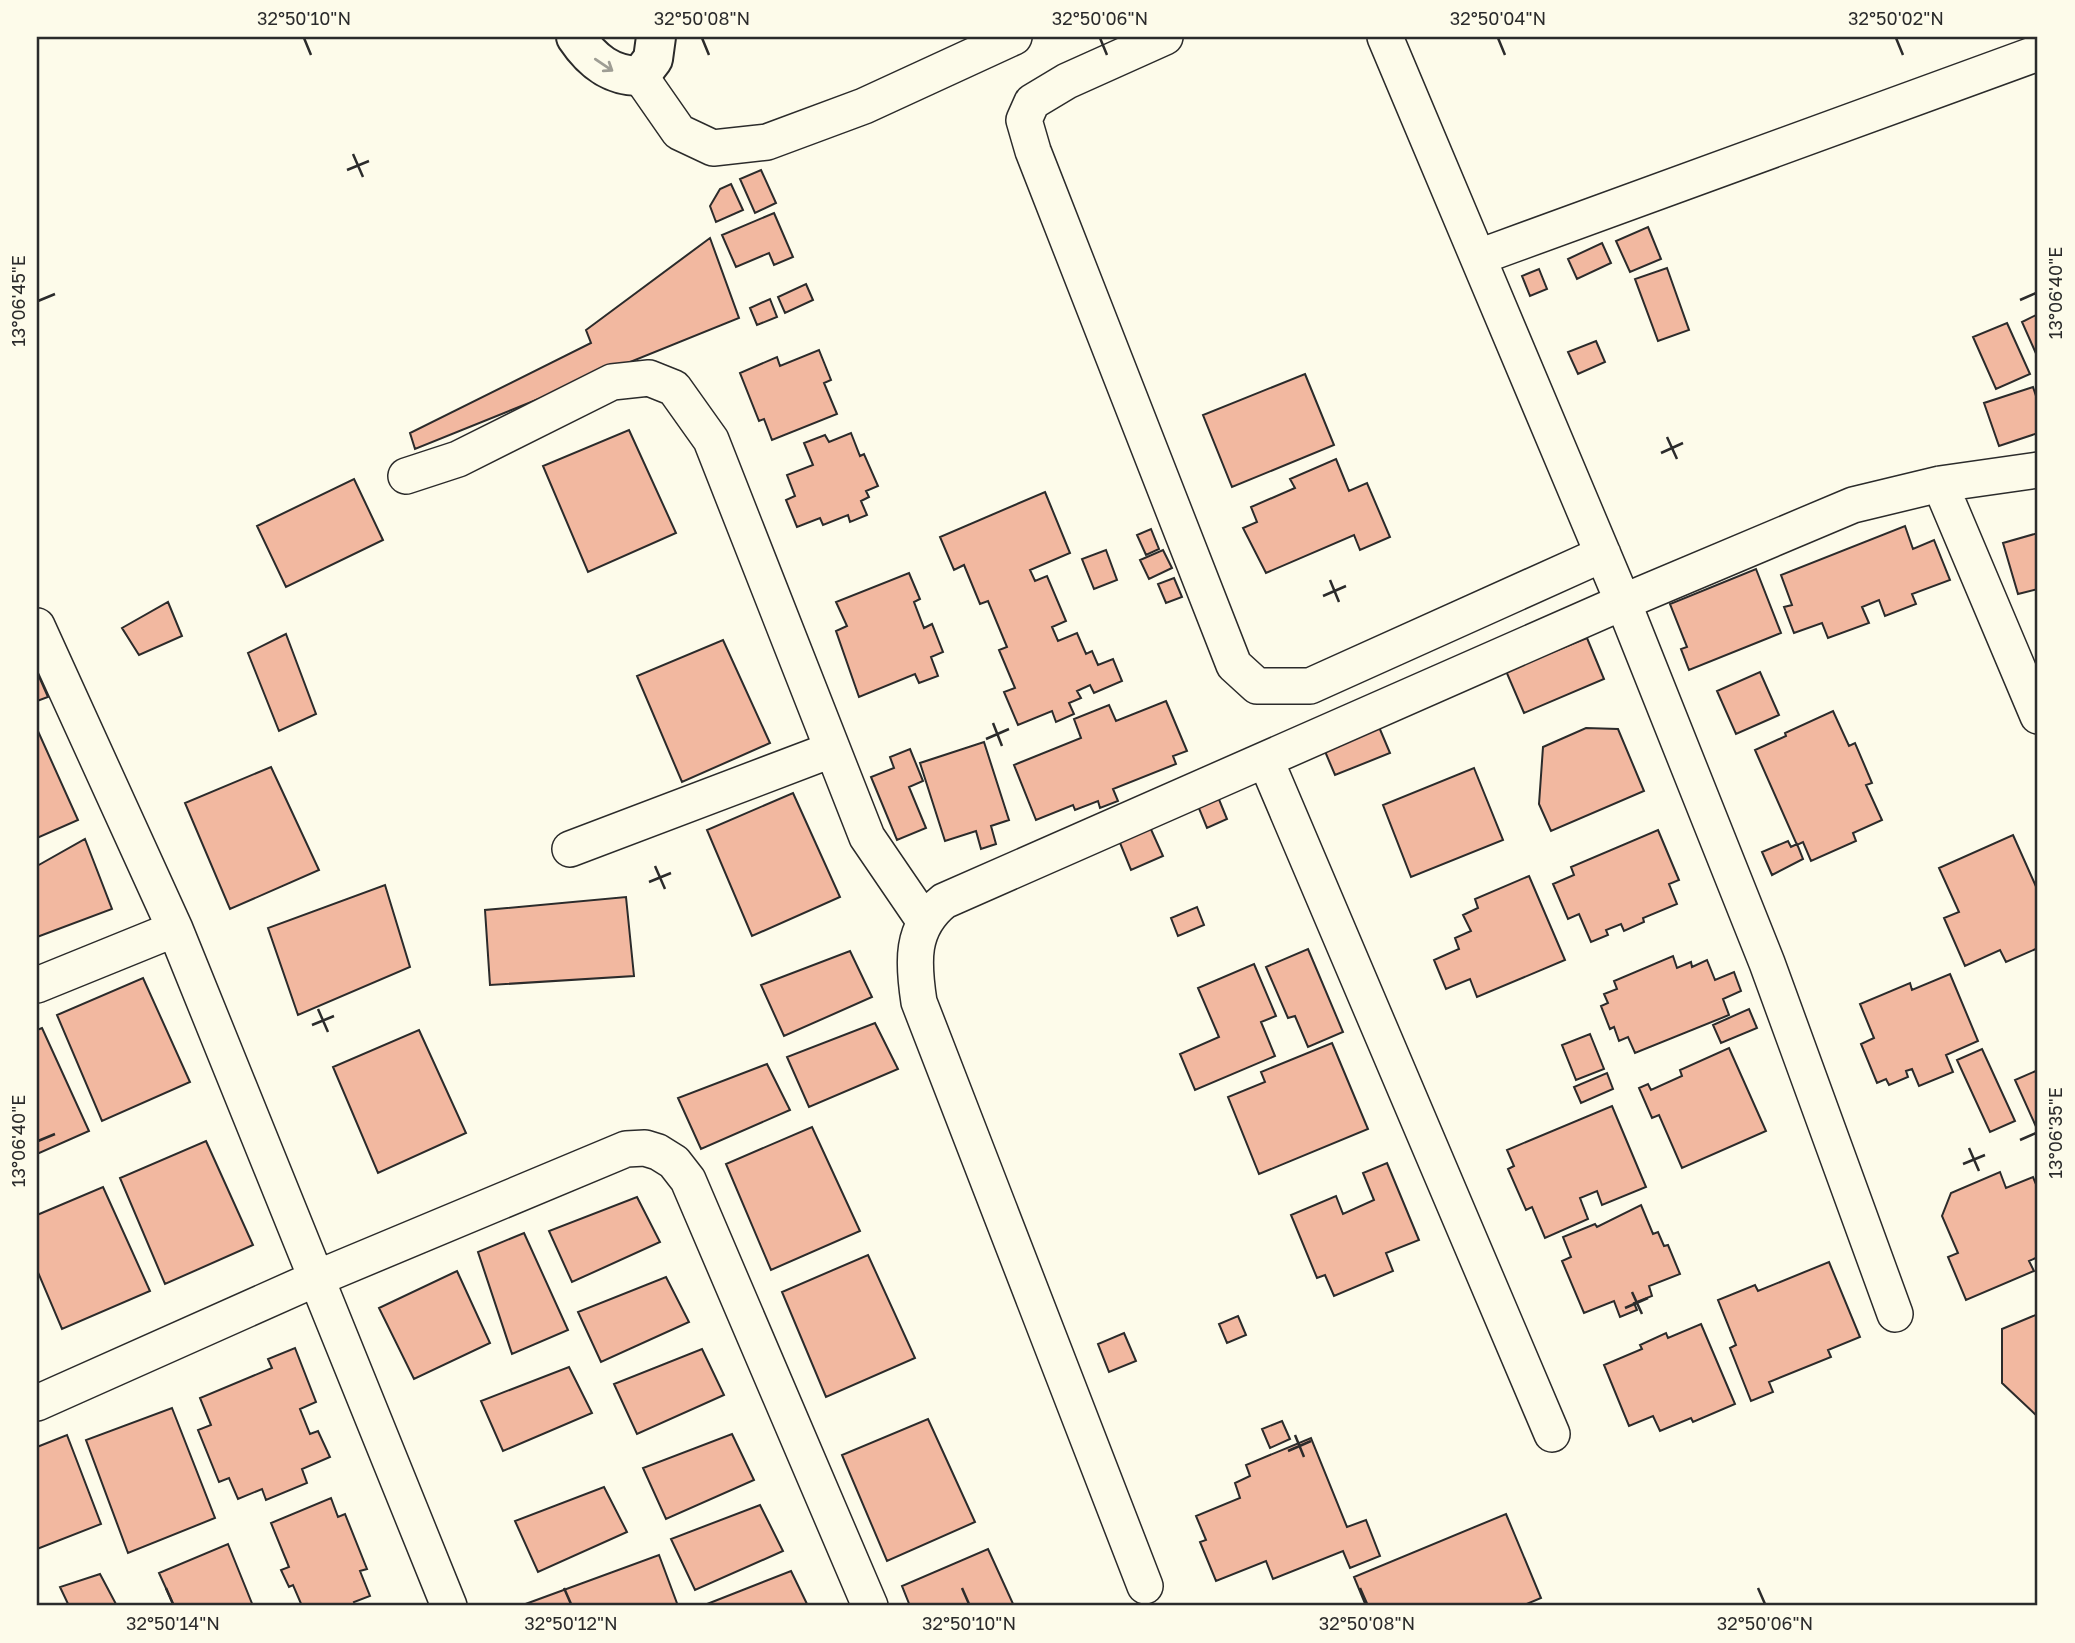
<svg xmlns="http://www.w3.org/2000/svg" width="2075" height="1643" viewBox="0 0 2075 1643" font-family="'Golos Text',sans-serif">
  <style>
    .building { fill: #f2b8a0; stroke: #2b2b2b; stroke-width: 2 }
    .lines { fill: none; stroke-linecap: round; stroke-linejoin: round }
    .street-casing { stroke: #2b2b2b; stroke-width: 38 }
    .secondary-casing { stroke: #2b2b2b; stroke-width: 42 }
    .street { stroke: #fdfbea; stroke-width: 35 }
    .secondary { stroke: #fdfbea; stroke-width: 38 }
    .oneway { stroke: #9e9d94 }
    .ticks { fill: none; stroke: #2b2b2b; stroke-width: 2.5 }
    .neatline { fill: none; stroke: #2b2b2b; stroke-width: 2.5 }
    .ticks-label { font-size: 18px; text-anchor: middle; fill: #2b2b2b }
  </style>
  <rect width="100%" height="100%" fill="#fdfbea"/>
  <path class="building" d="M761 170 776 203 755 213 740 179Z
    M731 184 743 210 716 222 710 206 720 189Z
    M774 213 793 257 774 265 769 253 736 267 722 235Z
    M1648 227 1661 259 1630 272 1616 241Z
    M710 238 739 318 415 449 410 433 591 343 586 330Z
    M1602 243 1611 263 1577 279 1568 259Z
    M1667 268 1689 330 1658 341 1635 279Z
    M1539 269 1547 289 1530 296 1522 276Z
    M806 284 813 300 785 313 778 297Z
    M770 299 777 317 757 325 750 308Z
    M2038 314V358L2022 322Z
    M2007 323 2030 374 1996 389 1973 337Z
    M1596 341 1605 362 1578 374 1568 352Z
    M819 350 831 380 824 383 837 414 772 440 764 419 759 421 740 373 777 357 780 366Z
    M1305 374 1334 445 1232 487 1203 415Z
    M2033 387 2038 402V433L1999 446 1984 403Z
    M629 430 676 533 588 572 543 466Z
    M851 433 860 456 864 454 878 486 866 491 869 497 861 501 867 515 850 522 848 515 823 525 820 518 797 527 786 500 795 496 787 475 813 465 804 443 825 435 829 442Z
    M1336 459 1349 491 1367 483 1390 537 1360 550 1354 535 1266 573 1243 528 1257 522 1251 507 1295 488 1290 479Z
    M354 479 383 540 286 587 257 526Z
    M1045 492 1070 553 1030 570 1035 581 1047 576 1066 621 1052 627 1058 641 1077 633 1086 654 1092 651 1098 665 1113 659 1122 681 1094 693 1090 685 1077 691 1081 698 1069 703 1074 714 1056 722 1052 711 1018 725 1004 692 1015 688 999 650 1007 647 988 601 980 604 964 565 954 570 940 537Z
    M1905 526 1913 549 1934 540 1950 580 1912 594 1916 604 1885 616 1879 600 1862 607 1869 623 1828 638 1822 623 1794 633 1784 607 1792 605 1781 575Z
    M1151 529 1159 549 1146 555 1137 535Z
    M2038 533V589L2018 594 2003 543Z
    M1106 550 1117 580 1094 589 1082 559Z
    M1163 550 1172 568 1149 579 1140 560Z
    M1756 569 1781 633 1689 670 1681 649 1687 647 1670 604Z
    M909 573 920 599 914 602 924 628 932 624 943 652 931 657 938 676 919 683 915 674 859 697 836 631 847 626 836 602Z
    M1174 578 1182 597 1166 603 1158 584Z
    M168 602 182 636 139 655 122 628Z
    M286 634 316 714 279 731 248 653Z
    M1587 638 1604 679 1524 713 1506 671Z
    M723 640 770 743 682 782 637 676Z
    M37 672 48 697 37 701Z
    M1760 672 1779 715 1736 734 1717 691Z
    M1166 701 1187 751 1173 756 1176 764 1113 789 1118 801 1100 808 1098 801 1075 810 1073 805 1036 820 1014 765 1081 738 1074 719 1109 705 1116 721Z
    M1833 711 1849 746 1855 743 1872 783 1866 785 1882 820 1853 833 1856 841 1811 861 1803 842 1797 845 1755 750 1786 736 1785 733Z
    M1379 727 1390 753 1335 775 1324 749Z
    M1586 728 1618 729 1644 791 1551 831 1539 804 1543 747Z
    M37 729 78 820 37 838Z
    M984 742 1009 820 991 826 996 844 981 849 976 831 945 841 920 763Z
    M910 749 923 781 909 787 926 828 897 840 871 777 894 768 890 757Z
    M271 767 319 870 230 909 185 803Z
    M1474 768 1503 840 1411 877 1383 805Z
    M793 793 840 897 752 936 707 830Z
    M1218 797 1227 819 1207 828 1198 806Z
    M1149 825 1163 856 1131 870 1118 838Z
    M1658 830 1679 880 1669 884 1677 904 1643 918 1644 922 1624 931 1621 924 1606 930 1608 935 1591 942 1579 914 1568 919 1553 884 1574 875 1571 867Z
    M2013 835 2038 891V948L2006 962 2000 950 1965 966 1944 918 1959 912 1939 868Z
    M85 839 112 909 37 937V866Z
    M1788 841 1791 847 1797 844 1803 859 1772 875 1762 852Z
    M1529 876 1565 960 1477 997 1470 979 1446 989 1434 960 1459 949 1455 938 1471 931 1463 915 1478 908 1475 899Z
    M385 885 410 967 298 1015 268 928Z
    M626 897 634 976 490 985 485 910Z
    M1197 907 1204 925 1178 936 1171 918Z
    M1308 949 1343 1032 1308 1047 1295 1016 1288 1018 1266 967Z
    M850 951 872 997 784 1036 761 985Z
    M1673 956 1677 968 1691 962 1692 967 1707 960 1715 980 1734 972 1741 991 1723 999 1729 1015 1635 1053 1628 1037 1619 1041 1614 1027 1610 1029 1601 1006 1608 1003 1604 994 1617 989 1614 981Z
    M1254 964 1276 1016 1261 1022 1275 1056 1195 1090 1180 1054 1219 1037 1198 988Z
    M1950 974 1978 1041 1946 1055 1953 1072 1919 1086 1912 1069 1906 1071 1908 1077 1889 1085 1886 1079 1877 1083 1861 1044 1874 1038 1860 1004 1910 983 1912 990Z
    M143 978 190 1082 102 1121 57 1015Z
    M1749 1009 1757 1028 1721 1043 1713 1025Z
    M875 1023 898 1069 809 1107 787 1057Z
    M42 1028 89 1131 37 1154V1030Z
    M419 1030 466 1133 378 1173 333 1067Z
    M1590 1034 1604 1069 1576 1080 1562 1045Z
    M1332 1043 1368 1129 1259 1174 1228 1097 1265 1082 1261 1072Z
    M1729 1048 1766 1131 1682 1168 1659 1115 1652 1118 1639 1088 1648 1084 1651 1090 1682 1076 1680 1070Z
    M1982 1049 2015 1121 1990 1132 1957 1060Z
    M767 1064 790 1110 701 1149 678 1098Z
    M2038 1070V1131L2015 1080Z
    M1607 1073 1613 1089 1581 1103 1574 1087Z
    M1612 1106 1646 1187 1602 1205 1597 1191 1580 1198 1588 1219 1545 1238 1532 1207 1526 1210 1508 1169 1514 1166 1507 1150Z
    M812 1127 860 1231 771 1270 726 1164Z
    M206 1141 253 1245 165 1284 120 1178Z
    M1387 1163 1419 1240 1386 1253 1393 1271 1334 1296 1325 1275 1317 1278 1291 1215 1336 1196 1343 1214 1374 1200 1363 1173Z
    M2000 1172 2006 1188 2033 1177 2038 1189V1257L2029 1261 2034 1271 1966 1300 1948 1257 1958 1253 1942 1216 1951 1193Z
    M103 1187 150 1291 62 1329 37 1270V1215Z
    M637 1197 660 1242 572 1282 549 1231Z
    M1641 1205 1653 1234 1658 1232 1664 1246 1668 1245 1680 1274 1649 1286 1652 1296 1634 1303 1637 1310 1620 1317 1614 1301 1584 1313 1562 1261 1571 1257 1563 1237 1595 1224 1597 1227Z
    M524 1233 568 1330 512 1354 478 1252Z
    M868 1255 915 1358 826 1397 782 1292Z
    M1829 1262 1860 1337 1828 1350 1831 1357 1769 1382 1773 1392 1751 1401 1730 1348 1736 1345 1718 1300 1755 1285 1758 1291Z
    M457 1271 490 1343 414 1379 379 1308Z
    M666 1277 689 1322 601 1362 578 1312Z
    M2038 1314V1417L2002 1383V1329Z
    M1238 1316 1246 1335 1227 1343 1219 1324Z
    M1701 1324 1735 1404 1693 1422 1691 1418 1660 1431 1653 1416 1629 1426 1604 1365 1642 1349 1640 1345 1666 1333 1668 1338Z
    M1124 1333 1136 1361 1109 1372 1098 1344Z
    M295 1348 316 1402 300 1409 310 1434 318 1431 330 1457 302 1469 307 1483 266 1500 262 1489 238 1499 229 1478 219 1482 198 1430 211 1425 200 1398 272 1368 268 1359Z
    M702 1349 724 1395 637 1434 614 1384Z
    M569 1367 592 1413 503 1451 481 1401Z
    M172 1408 215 1518 128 1553 86 1440Z
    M928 1419 975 1522 887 1561 842 1455Z
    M1282 1421 1290 1439 1270 1448 1262 1429Z
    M732 1434 754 1480 666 1519 643 1468Z
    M67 1435 101 1524 37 1549V1447Z
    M1311 1438 1347 1527 1366 1520 1380 1556 1350 1568 1343 1551 1273 1579 1266 1561 1216 1581 1200 1542 1206 1540 1196 1516 1240 1498 1235 1483 1250 1476 1246 1465Z
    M604 1487 627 1532 538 1572 515 1521Z
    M331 1498 338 1517 345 1514 367 1569 360 1571 370 1596 354 1602 356 1606H302L293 1585 289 1587 281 1570 289 1567 271 1523Z
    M760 1505 783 1551 695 1590 671 1539Z
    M1506 1514 1541 1598 1522 1606H1366L1354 1577Z
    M228 1544 253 1606H174L159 1573Z
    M988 1549 1014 1606H910L902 1586Z
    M659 1555 678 1606H520Z
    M791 1571 808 1606H702Z
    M100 1574 117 1606H69L60 1587Z"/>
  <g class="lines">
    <defs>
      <path id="street" d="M1165 37 1067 81 1032 102 1024 120 1033 151 1234 665 1257 686H1310L1603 554
        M1385 37 1623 602 1767 963 1895 1314
        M640 76 679 132 713 148 767 142 864 106 1014 37
        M1479 257 2038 53
        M406 476 458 459 612 382 649 378 674 388 711 440 867 837 925 922
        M1940 484 2038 716
        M37 626 175 929 449 1606
        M1266 761 1552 1434
        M570 849 831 750
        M37 985 175 929
        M37 1403 315 1279 626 1149 645 1148 658 1152 674 1162 688 1180 870 1606
        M1145 1586 919 1002C913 963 910 928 944 901L1623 602 1853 505 1940 484 2038 470"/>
      <path id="secondary" d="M576 37C592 61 611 76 640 76L653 59 656 37"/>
    </defs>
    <use href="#street" class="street-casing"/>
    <use href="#secondary" class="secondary-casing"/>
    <use href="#street" class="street"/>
    <use href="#secondary" class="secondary"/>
  </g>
  <defs><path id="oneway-shaft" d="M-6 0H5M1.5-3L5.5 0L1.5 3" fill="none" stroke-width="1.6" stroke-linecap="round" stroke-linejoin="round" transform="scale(1.75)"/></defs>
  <use class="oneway" href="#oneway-shaft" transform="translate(604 65) rotate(34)"/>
  <path class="ticks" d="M304 38 311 55M702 38 709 55M1100 38 1107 55M1498 38 1505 55M1896 38 1903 55M353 154 363 177M347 170 369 161M2020 300 2036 293M38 301 55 294M1667 437 1677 459M1661 453 1683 443M1330 580 1339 602M1323 596 1346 586M993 723 1002 746M986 739 1009 729M655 866 665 889M649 882 671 873M318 1009 328 1032M312 1025 334 1016M2020 1140 2036 1133M38 1141 55 1134M1969 1148 1979 1171M1963 1164 1985 1155M1632 1292 1642 1314M1625 1308 1648 1298M1295 1435 1304 1457M1288 1451 1311 1441M166 1588 173 1604M564 1588 571 1604M962 1588 969 1604M1360 1588 1367 1604M1758 1588 1765 1604"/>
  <rect width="2075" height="1643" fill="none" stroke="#fdfbea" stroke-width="77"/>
  <rect x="38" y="38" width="1998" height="1566" class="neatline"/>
  <g class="ticks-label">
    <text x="304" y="25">32°50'10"N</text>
    <text x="702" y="25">32°50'08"N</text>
    <text x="1100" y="25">32°50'06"N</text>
    <text x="1498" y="25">32°50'04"N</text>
    <text x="1896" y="25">32°50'02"N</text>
    <text transform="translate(2056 293) rotate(-90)" y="6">13°06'40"E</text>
    <text transform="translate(19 301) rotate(-90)" y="6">13°06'45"E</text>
    <text transform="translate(2056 1133) rotate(-90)" y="6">13°06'35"E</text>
    <text transform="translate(19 1141) rotate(-90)" y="6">13°06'40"E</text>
    <text x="173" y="1630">32°50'14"N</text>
    <text x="571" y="1630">32°50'12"N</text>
    <text x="969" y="1630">32°50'10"N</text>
    <text x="1367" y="1630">32°50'08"N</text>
    <text x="1765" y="1630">32°50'06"N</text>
  </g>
</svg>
